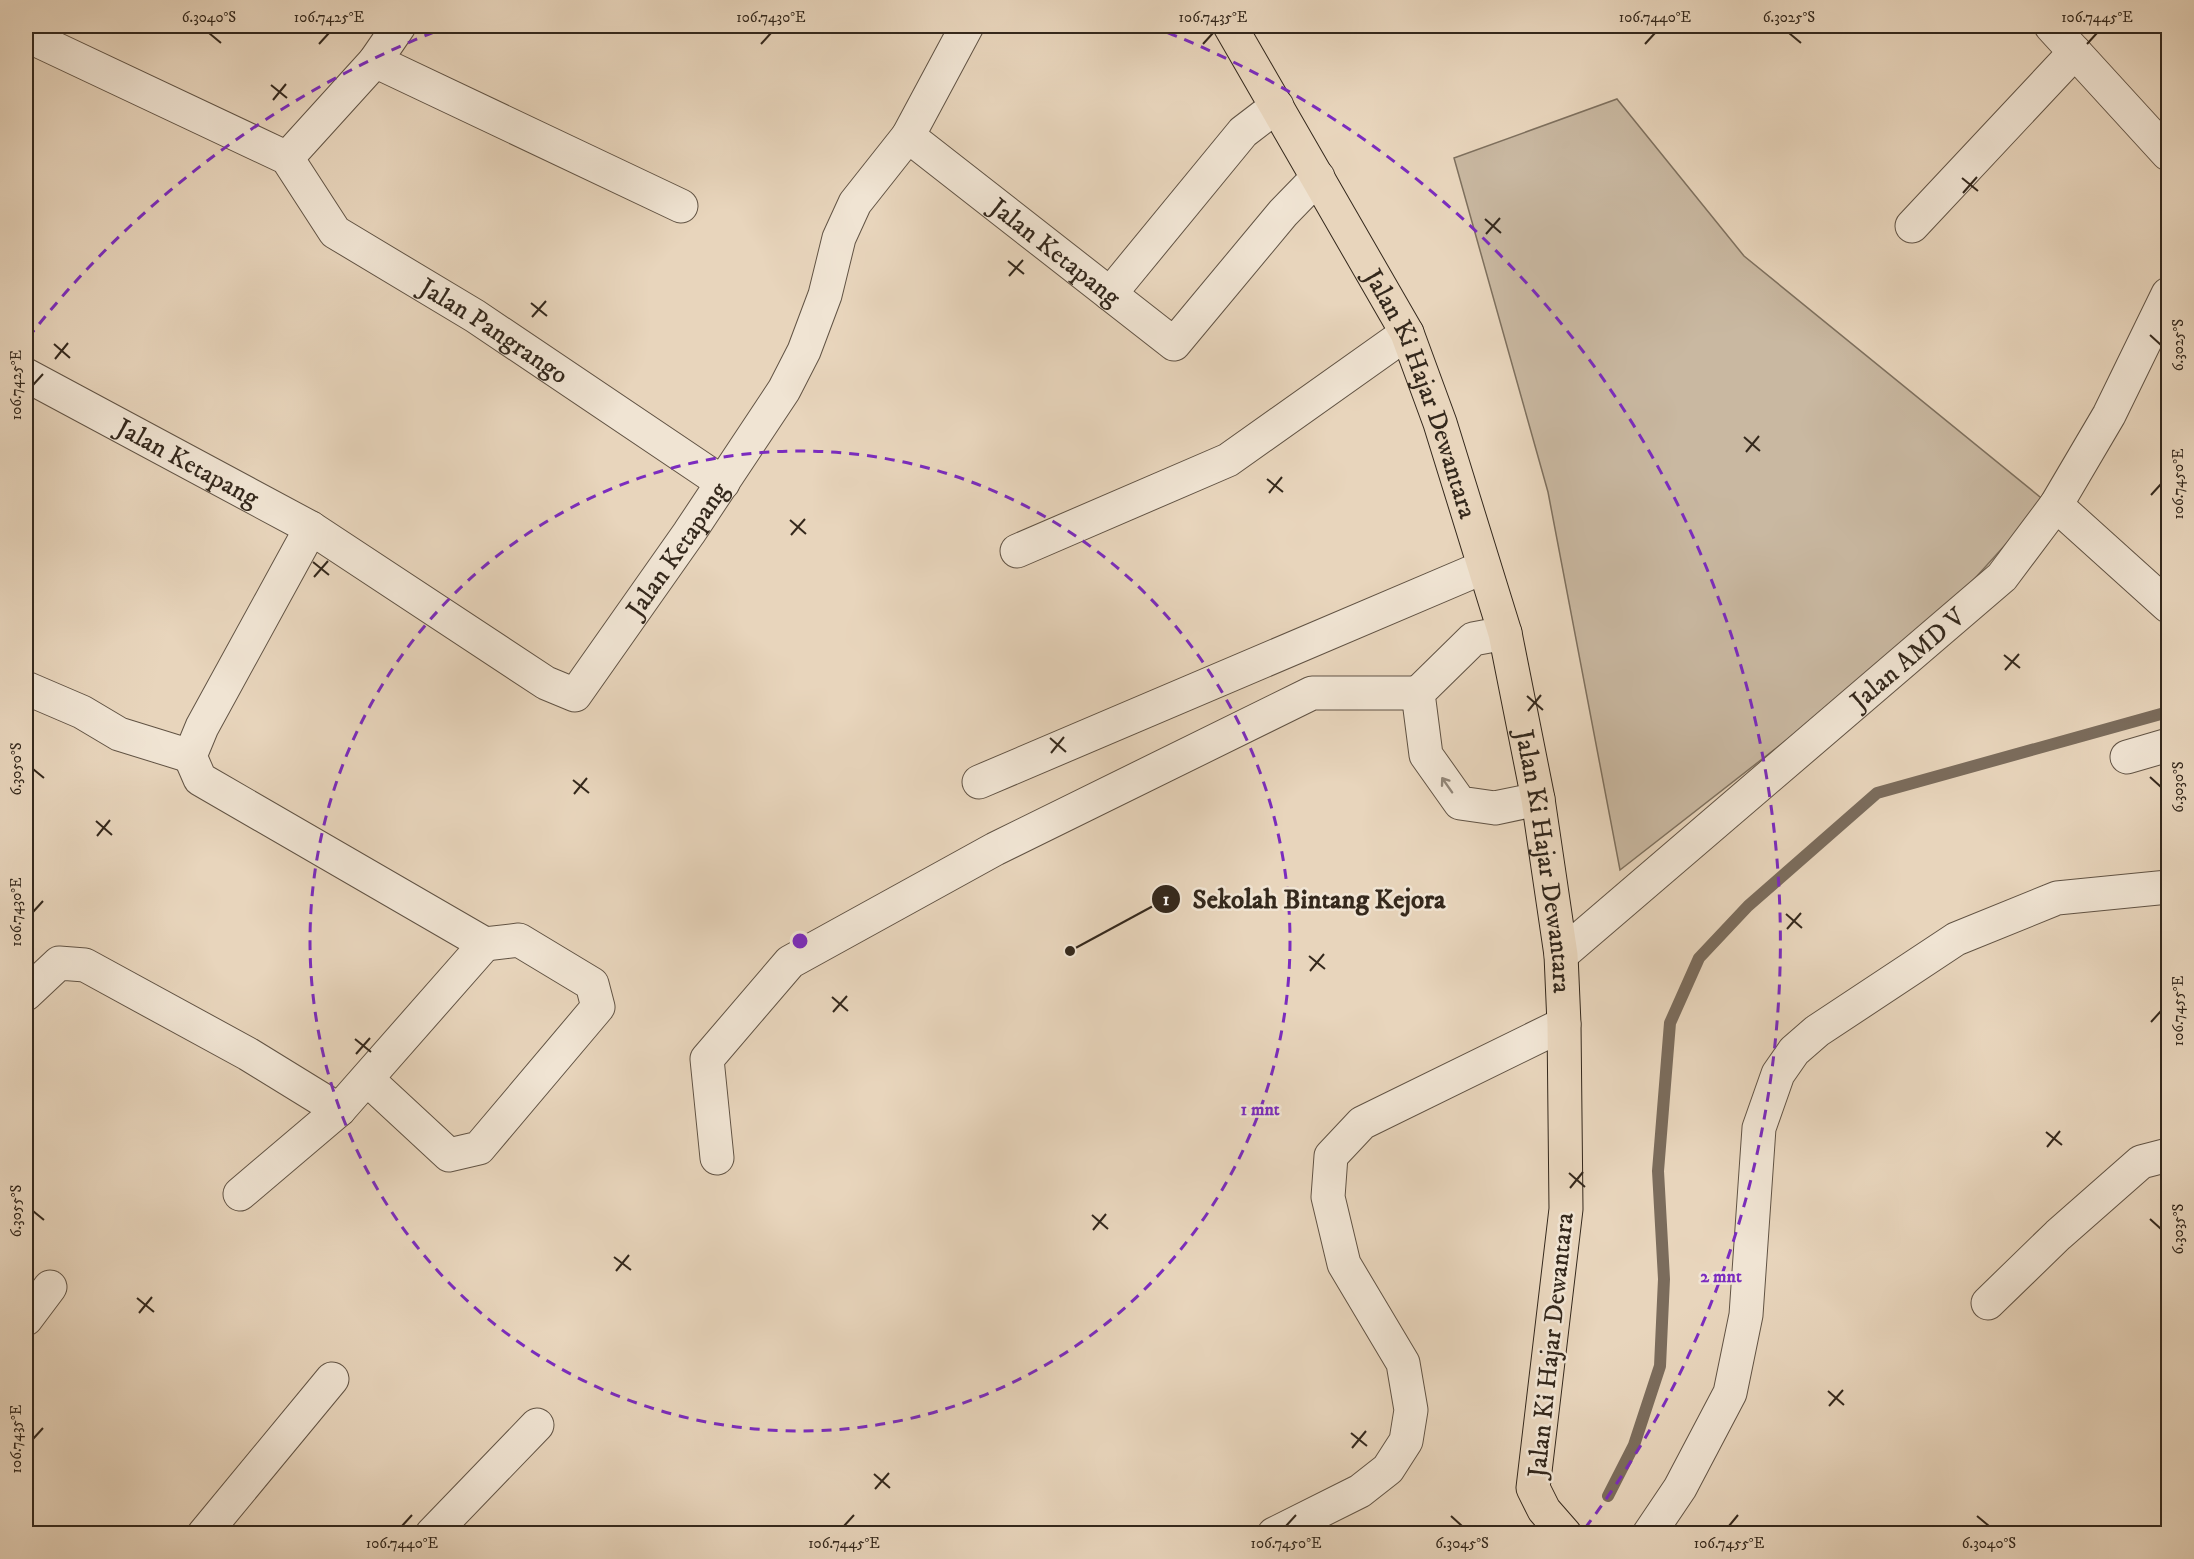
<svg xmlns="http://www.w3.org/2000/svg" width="2194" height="1559" viewBox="0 0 2194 1559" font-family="'IM FELL DW Pica',serif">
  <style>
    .green { fill: #c9b8a1; stroke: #7e705e; stroke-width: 1.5 }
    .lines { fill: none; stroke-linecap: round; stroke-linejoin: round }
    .stream { stroke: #7b6c5c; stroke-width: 12 }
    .minor-casing { stroke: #615344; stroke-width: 35 }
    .major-casing { stroke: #34281c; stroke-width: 35 }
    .minor { stroke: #f0e4d3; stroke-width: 33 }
    .major { stroke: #e8d5bc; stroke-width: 33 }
    .oneway { stroke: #928678 }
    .ticks { fill: none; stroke: #34281c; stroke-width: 2 }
    .ring { fill: none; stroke: #7b2cbf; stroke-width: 3; stroke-dasharray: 10 8 }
    .labels { text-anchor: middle; stroke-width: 5; stroke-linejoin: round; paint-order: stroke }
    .street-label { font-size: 26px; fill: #34281c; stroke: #f0e4d3 }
    .centre { fill: #7b2cbf; stroke: #f0e4d3; stroke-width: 3 }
    .ring-label { font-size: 18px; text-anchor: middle; font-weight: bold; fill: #7b2cbf; stroke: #f0e4d3; stroke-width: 5; stroke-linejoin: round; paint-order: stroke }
    .leader { fill: none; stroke: #34281c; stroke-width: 2 }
    .callout-dot { fill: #34281c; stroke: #f0e4d3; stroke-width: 2 }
    .mark-label { font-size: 18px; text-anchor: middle; font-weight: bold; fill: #fff }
    .callout-label { font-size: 27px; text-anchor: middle; font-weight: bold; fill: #34281c; stroke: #f0e4d3; stroke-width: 5; stroke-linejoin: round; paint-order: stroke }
    .neatline { fill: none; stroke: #34281c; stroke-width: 2 }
    .ticks-label { font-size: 15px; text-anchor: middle; fill: #34281c }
  </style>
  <rect width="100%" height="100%" fill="#e8d5bc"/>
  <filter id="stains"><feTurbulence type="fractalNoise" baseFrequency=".00333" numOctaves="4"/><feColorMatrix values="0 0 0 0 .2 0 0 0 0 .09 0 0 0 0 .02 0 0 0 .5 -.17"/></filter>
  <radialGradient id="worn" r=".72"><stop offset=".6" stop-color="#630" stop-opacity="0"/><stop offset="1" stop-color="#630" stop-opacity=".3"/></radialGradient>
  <path class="green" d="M1617 99 1744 256 2045 501 1930 628 1620 870 1548 492 1454 158Z"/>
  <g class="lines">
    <path class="stream" d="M1608 1496 1634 1445 1660 1366 1664 1279 1658 1171 1670 1023 1699 958 1748 906 1877 793 2168 712"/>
    <defs>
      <g id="minor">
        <path d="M2051 26 2168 154"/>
        <path id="s1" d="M26 35 287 158 335 232 475 316 723 483"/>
        <path d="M375 61 681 206"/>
        <path d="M908 136 967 26"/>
        <path d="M287 158 375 61 399 26"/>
        <path d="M1912 226 2075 52"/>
        <path d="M1110 294 1243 132 1277 106"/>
        <path id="s2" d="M26 375 311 528 546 683 575 695 689 533 784 390 804 351 825 295 839 238 855 203 908 136 1174 344 1283 213 1318 177"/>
        <path d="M2056 505 2168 606"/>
        <path d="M311 528 202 727 190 756 200 779 485 944 519 940 592 984 598 1007 479 1148 449 1155 367 1079"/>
        <path d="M1017 551 1228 460 1407 333"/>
        <path d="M1505 633 1473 639 1418 693 1426 755 1460 803 1495 808 1538 799"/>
        <path d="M26 688 82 712 119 734 190 756"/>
        <path d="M2127 757 2168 745"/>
        <path d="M979 782 1484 567"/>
        <path id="s3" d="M1561 955 2002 577 2056 505 2109 415 2168 294"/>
        <path d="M26 994 59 963 85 965 248 1054 339 1110"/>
        <path d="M717 1158 707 1059 790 962 995 849 1312 693H1418"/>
        <path d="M240 1194 339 1110 485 944"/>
        <path d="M1988 1303 2058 1235 2141 1162 2168 1155"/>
        <path d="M26 1319 50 1287"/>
        <path d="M204 1534 332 1379"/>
        <path d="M432 1534 537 1425"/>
        <path d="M1274 1534 1360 1491 1388 1469 1406 1441 1411 1410 1403 1363 1344 1264 1328 1197 1331 1156 1362 1123 1564 1024"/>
        <path d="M1649 1534 1680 1488 1730 1393 1746 1315 1759 1128 1778 1074 1794 1051 1817 1031 1956 939 2057 898 2168 887"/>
      </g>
      <g id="major">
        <path id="s4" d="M1230 26 1407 333 1440 423 1505 633 1538 799 1561 955 1564 1024 1566 1209 1533 1488 1544 1510 1565 1534"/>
      </g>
    </defs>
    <use href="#minor" class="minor-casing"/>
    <use href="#major" class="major-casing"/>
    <use href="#minor" class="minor"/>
    <use href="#major" class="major"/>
  </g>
  <defs><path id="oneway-shaft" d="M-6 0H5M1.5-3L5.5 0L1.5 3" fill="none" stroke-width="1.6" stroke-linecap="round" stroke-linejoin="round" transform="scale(1.5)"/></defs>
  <use class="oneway" href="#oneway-shaft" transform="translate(1447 785) rotate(-125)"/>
  <path class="ticks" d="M209 33 221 43M1789 33 1801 43M319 44 329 33M761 44 771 33M1203 44 1213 33M1645 44 1655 33M2087 44 2097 33M271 85 287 98M273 100 286 84M1962 178 1978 191M1963 193 1977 177M1485 219 1501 233M1486 234 1500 218M1008 261 1024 274M1009 276 1023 260M531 303 547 316M532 317 546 301M2150 335 2161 345M54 344 70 358M55 359 68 343M33 385 43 374M1744 437 1760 451M1746 452 1759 436M1267 479 1283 492M1269 493 1282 477M2151 495 2161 484M790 520 806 534M791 535 805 519M313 562 329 575M314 577 328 561M2004 655 2020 668M2005 670 2019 654M1527 696 1543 710M1528 711 1541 695M1050 738 1066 752M1051 753 1064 737M33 769 44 778M2150 777 2161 787M573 780 589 793M574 794 587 778M96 821 112 835M97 836 110 820M33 912 43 901M1786 914 1802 928M1787 929 1801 913M1309 956 1325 969M1310 971 1324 954M832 997 848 1011M833 1012 847 996M2151 1022 2161 1011M355 1039 371 1052M356 1054 370 1038M2046 1132 2062 1145M2047 1147 2060 1131M1569 1173 1585 1187M1570 1188 1583 1172M33 1211 44 1220M1092 1215 1108 1229M2150 1219 2161 1229M1093 1230 1106 1214M614 1257 631 1270M616 1271 629 1255M137 1298 154 1312M139 1313 152 1297M1828 1391 1844 1405M1829 1406 1843 1390M1351 1433 1367 1446M33 1439 43 1428M1352 1448 1366 1431M874 1474 890 1488M875 1489 889 1473M1451 1516 1462 1526M1977 1516 1989 1526M402 1526 412 1515M844 1526 854 1515M1286 1526 1296 1515M1729 1526 1738 1515"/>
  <g class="ring">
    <circle cx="800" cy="941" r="490"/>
    <path d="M28 338A980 980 0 0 1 449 26M1151 26A980 980 0 0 1 1583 1531"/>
  </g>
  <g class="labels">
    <g class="street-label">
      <text dy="9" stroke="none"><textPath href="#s2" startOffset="1480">Jalan Ketapang</textPath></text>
      <text dy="9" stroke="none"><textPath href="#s1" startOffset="564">Jalan Pangrango</textPath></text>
      <text dy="9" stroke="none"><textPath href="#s4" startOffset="416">Jalan Ki Hajar Dewantara</textPath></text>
      <text dy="9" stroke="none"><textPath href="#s2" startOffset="184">Jalan Ketapang</textPath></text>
      <text dy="9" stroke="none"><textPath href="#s2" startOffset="814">Jalan Ketapang</textPath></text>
      <text dy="9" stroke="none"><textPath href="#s3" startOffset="456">Jalan AMD V</textPath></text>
      <text dy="9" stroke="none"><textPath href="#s4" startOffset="902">Jalan Ki Hajar Dewantara</textPath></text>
      <text transform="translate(1550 1345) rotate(-84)" y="9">Jalan Ki Hajar Dewantara</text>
    </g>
  </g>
  <circle cx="800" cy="941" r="9" class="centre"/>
  <g class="ring-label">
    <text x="1260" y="1115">1 mnt</text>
    <text x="1721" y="1282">2 mnt</text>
  </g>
  <path class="leader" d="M1070 951L1166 899"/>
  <g class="callout-dot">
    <circle cx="1070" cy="951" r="6"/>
    <circle cx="1166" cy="899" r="15"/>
  </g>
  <g class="mark-label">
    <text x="1166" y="905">1</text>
  </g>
  <g class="callout-label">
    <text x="1319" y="908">Sekolah Bintang Kejora</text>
  </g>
  <rect width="2194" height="1559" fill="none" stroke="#e8d5bc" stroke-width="66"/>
  <rect x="33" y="33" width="2128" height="1493" class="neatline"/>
  <g class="ticks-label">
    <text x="209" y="22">6.3040°S</text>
    <text x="329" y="22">106.7425°E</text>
    <text x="771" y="22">106.7430°E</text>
    <text x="1213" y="22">106.7435°E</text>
    <text x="1655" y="22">106.7440°E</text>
    <text x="1789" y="22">6.3025°S</text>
    <text x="2097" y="22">106.7445°E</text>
    <text transform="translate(2178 345) rotate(-90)" y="5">6.3025°S</text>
    <text transform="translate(16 385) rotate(-90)" y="5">106.7425°E</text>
    <text transform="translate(2178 484) rotate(-90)" y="5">106.7450°E</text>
    <text transform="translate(16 769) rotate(-90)" y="5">6.3050°S</text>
    <text transform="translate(2178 787) rotate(-90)" y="5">6.3030°S</text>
    <text transform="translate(16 912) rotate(-90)" y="5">106.7430°E</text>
    <text transform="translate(2178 1011) rotate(-90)" y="5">106.7455°E</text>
    <text transform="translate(16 1211) rotate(-90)" y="5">6.3055°S</text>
    <text transform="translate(2178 1229) rotate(-90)" y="5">6.3035°S</text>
    <text transform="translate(16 1439) rotate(-90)" y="5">106.7435°E</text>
    <text x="402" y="1548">106.7440°E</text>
    <text x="844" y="1548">106.7445°E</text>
    <text x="1286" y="1548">106.7450°E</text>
    <text x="1462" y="1548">6.3045°S</text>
    <text x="1729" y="1548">106.7455°E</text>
    <text x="1989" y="1548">6.3040°S</text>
  </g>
  <rect width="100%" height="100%" filter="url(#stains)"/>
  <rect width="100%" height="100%" fill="url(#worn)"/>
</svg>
